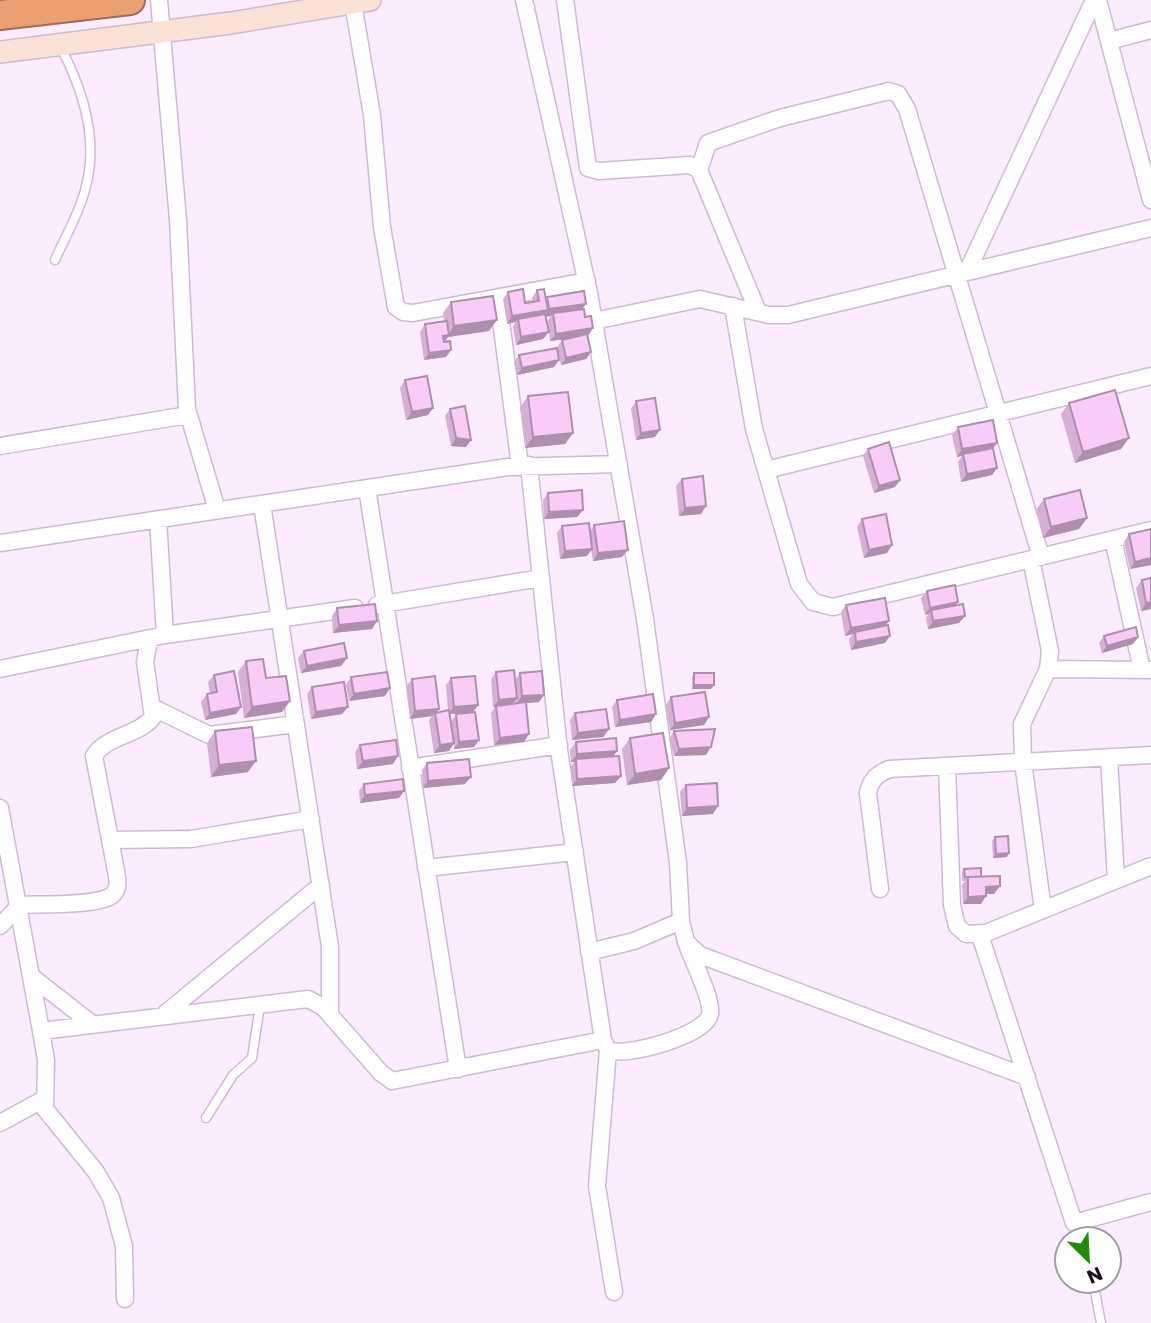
<svg xmlns="http://www.w3.org/2000/svg" width="1151" height="1323" viewBox="0 0 1151 1323" font-family="Poppins,sans-serif">
  <style>
    .lines { fill: none; stroke-linecap: round; stroke-linejoin: round }
    .lane-casing { stroke: #cfbad6; stroke-width: 11 }
    .street-casing { stroke: #cfbad6; stroke-width: 19 }
    .secondary-casing { stroke: #cfbad6; stroke-width: 24 }
    .highway-casing { stroke: #a06d54; stroke-width: 32 }
    .lane { stroke: #fff; stroke-width: 8 }
    .street { stroke: #fff; stroke-width: 16 }
    .secondary { stroke: #f9e2d5; stroke-width: 21 }
    .highway { stroke: #eba074; stroke-width: 28 }
    .wall { fill: #d6afd4; fill-rule: evenodd }
    .shaded-wall { fill: #ae8fad }
    .building { fill: #f9ccf7; stroke: #ae8fad; stroke-width: 2 }
  </style>
  <rect width="100%" height="100%" fill="#fbedff"/>
  <g class="lines">
    <defs>
      <path id="lane" d="M55 260C65 237 79 214 85 190 99 142 83 90 61 48
        M206 1118 233 1075 252 1058 260 1005
        M1074 1223 1079 1239
        M1093 1281 1101 1323"/>
      <path id="street" d="M159 0 178 220 187 409 217 510
        M524 0 589 293 645 619 678 863 681 921 686 942 700 955 1027 1077
        M565 0 588 168 599 171 690 165 699 170 758 312
        M1098 0 1151 200
        M353 3 372 115 382 227 396 307 403 312 413 313 587 281
        M1109 41 1151 30
        M699 170 708 143 780 118 889 91 898 94 907 109 1041 557
        M967 272 1094 0
        M498 298 520 466
        M733 306 754 429 799 584 813 602 833 607 1151 530
        M594 321 700 299 769 315H788L1151 228
        M0 446 188 415
        M529 465 559 750 603 1040 608 1050C625 1058 707 1035 710 1014 713 1001 693 961 688 947
        M766 470 1151 376
        M367 488 458 1069
        M262 504 330 947V1015
        M158 519 165 635
        M1113 539 1142 670
        M0 543 508 467 619 464
        M1031 559 1050 651 1048 669 1022 724 1023 762 1043 910
        M377 605 541 578
        M0 669 165 635 355 608
        M1048 669 1151 670
        M154 708 209 735 296 724
        M1109 757 1116 880
        M947 766 952 905 957 926 966 934 986 933 1151 866
        M410 768 559 745
        M0 808 41 1031 46 1060 45 1109 96 1172 111 1198 124 1246 125 1299
        M110 840 191 839 311 819
        M426 868 575 852
        M880 889 868 793C871 779 876 775 889 769L1151 755
        M0 926 20 905C41 904 95 906 111 896 118 891 118 884 117 876L94 756C107 735 138 736 153 717L145 662 149 640
        M980 935 1074 1223 1151 1202
        M589 952 634 941 681 921
        M32 977 91 1023
        M166 1013 321 885
        M41 1031 308 999 323 1007 381 1073 392 1081 603 1040
        M608 1050 597 1186 614 1292
        M0 1123 44 1099"/>
      <path id="secondary" d="M0 52 231 23 370 0"/>
      <path id="highway" d="M0 15 130 0"/>
    </defs>
    <use href="#lane" class="lane-casing"/>
    <use href="#street" class="street-casing"/>
    <use href="#secondary" class="secondary-casing"/>
    <use href="#highway" class="highway-casing"/>
    <use href="#lane" class="lane"/>
    <use href="#street" class="street"/>
    <use href="#secondary" class="secondary"/>
    <use href="#highway" class="highway"/>
  </g>
  <path class="wall" d="M537 290 546 299 547 297 586 304 582 309 591 352 586 359 561 365 557 348 562 340 572 338 550 341 548 321 551 316H545L543 339 516 345 513 327 515 322 507 324 503 299 508 292 525 303 533 302 532 298Z
    M451 302 489 331 448 337 444 342 446 357 424 360 420 332 425 324 444 321 443 313Z
    M519 355 554 367 517 375 514 363Z
    M405 380 433 408 428 415 406 420 400 388Z
    M528 396 573 433 565 444 525 448 520 408Z
    M636 401 655 437 636 440 631 409Z
    M1069 403 1121 449 1075 463 1061 414Z
    M450 409 466 447 451 446 445 416Z
    M958 427 993 448 997 468 992 475 961 482 958 462 962 456 957 457 952 435Z
    M868 449 895 487 874 493 863 456Z
    M682 479 701 514 679 516 676 486Z
    M548 493 583 510 577 517 544 519 543 500Z
    M1044 499 1087 518 1079 529 1043 538 1036 510Z
    M862 519 887 553 864 558 857 527Z
    M594 525 628 550 622 557 593 561 591 550 587 556 560 559 557 533 562 526 590 531Z
    M1129 534 1151 565 1130 569 1124 542Z
    M1142 580 1151 609 1141 611 1136 588Z
    M927 591 958 602 955 606 959 623 928 629 926 618 928 614 925 615 921 598Z
    M846 605 889 621 885 626V643L851 650 849 639 853 634 845 636 841 612Z
    M337 608 372 629 333 633 332 616Z
    M1104 636 1138 637 1133 644 1102 653 1099 643Z
    M304 651 341 666 301 673 298 658Z
    M246 661 266 678 290 701 282 712 244 718 238 672Z
    M496 672 515 680 520 673 544 695 539 702 526 703 524 742 494 745 491 713 495 707H493L491 679Z
    M694 673 711 689H692V677Z
    M214 675 236 714 205 720 201 702 207 694H210L208 682Z
    M351 677 385 696 349 701 346 685Z
    M451 678 478 705 473 712 474 747 454 749V744L449 751 434 753 429 720 432 716 410 719 406 687 412 679 439 709 437 712 448 711 446 685ZM470 713 456 714 451 722 450 714Z
    M312 687 348 707 342 714 311 719 307 694Z
    M671 697 709 717 704 725 670 730 666 705Z
    M617 700 656 714 651 722 615 727 612 707Z
    M575 713 609 729 603 737 572 740 570 720Z
    M215 731 248 772 211 777 207 743Z
    M674 731 706 755 674 756 669 739Z
    M630 738 669 768 661 780 627 785 622 749Z
    M576 742 617 751 613 756 621 776 615 783 572 786 571 766 574 762H571L570 750Z
    M360 745 393 764 357 769 355 752Z
    M427 763 465 784 423 788 422 770Z
    M364 784 404 791 399 798 360 803 359 791Z
    M686 785 713 814 682 816 680 792Z
    M995 837 1007 857 993 858 992 841Z
    M964 869 981 877 994 894H986L981 904H963L962 885 965 881H962V872Z"/>
  <path class="shaded-wall" d="M586 304 580 311 553 313 551 316 544 317 549 309Z
    M548 310 542 318 518 319 515 322 507 324 512 316Z
    M497 320 489 331 448 337 444 343 443 336 448 335 454 326Z
    M593 328 588 336 550 341 556 334Z
    M549 332 543 339 516 345 521 337Z
    M451 350 446 357 424 360 429 353Z
    M591 352 586 359 561 365 566 358Z
    M559 360 554 367 517 375 522 368Z
    M433 408 428 415 406 420 412 412Z
    M660 430 655 437 636 440 641 433Z
    M573 433 565 444 525 448 533 437Z
    M456 438 471 440 466 447 451 446Z
    M1129 438 1121 449 1075 463 1083 452Z
    M997 443 992 450 957 457 962 449Z
    M997 468 992 475 961 482 967 474Z
    M900 480 895 487 874 493 879 486Z
    M706 506 701 514 679 516 685 508Z
    M583 510 577 517 544 519 549 512Z
    M1087 518 1079 529 1043 538 1051 527Z
    M892 545 887 553 864 558 869 550Z
    M592 549 587 556 560 559 565 551Z
    M628 550 622 557 593 561 598 553Z
    M1151 558V565L1130 569 1135 562Z
    M958 602 953 609 931 610 928 614 925 615 930 608Z
    M1151 602V609L1141 611 1146 603Z
    M965 616 959 623 928 629 933 621Z
    M377 621 372 629 333 633 339 625Z
    M889 621 884 628 855 632 853 634 845 636 851 628Z
    M890 636 885 643 851 650 856 642Z
    M1138 637 1133 644 1102 653 1107 646Z
    M347 658 341 666 301 673 307 666Z
    M694 685H714L711 689H692Z
    M390 688 385 696 349 701 354 694Z
    M544 695 539 702 516 704 522 696Z
    M517 698 512 705 493 707 499 700Z
    M290 701 282 712 244 718 252 707Z
    M478 705 473 712 448 714 454 707Z
    M241 707 236 714 205 720 210 713Z
    M348 707 342 714 311 719 316 712Z
    M439 709 435 715V713L432 716 410 719 415 711Z
    M656 714 651 722 615 727 620 720Z
    M709 717 704 725 670 730 675 723Z
    M609 729 603 737 572 740 578 733Z
    M529 734 524 742 494 745 500 738Z
    M479 740 474 747 454 749 459 742Z
    M454 743 449 751 434 753 440 745Z
    M711 747 706 755 674 756 679 749Z
    M617 751 612 758 576 759 574 762H571L577 754Z
    M398 756 393 764 357 769 363 761Z
    M256 761 248 772 211 777 219 765Z
    M669 768 661 780 627 785 635 774Z
    M621 776 615 783 572 786 577 779Z
    M471 777 465 784 423 788 428 781Z
    M404 791 399 798 360 803 365 795Z
    M718 806 713 814 682 816 687 808Z
    M1009 853 1007 857 993 858 996 854Z
    M1000 886 994 894H980L986 887Z
    M986 896 981 904H963L968 897Z"/>
  <path class="building" d="M523 289 525 303 539 301 537 290 544 289 548 310 512 316 508 292Z
    M584 291 586 304 549 309 547 297Z
    M493 296 497 320 454 326 451 302Z
    M584 309 585 317 591 316 593 328 556 334 553 313Z
    M545 314 549 332 521 337 518 319Z
    M447 321 449 335 443 336 444 342 450 341 451 350 429 353 425 324Z
    M587 334 591 352 566 358 562 340Z
    M557 348 559 360 522 368 519 355Z
    M427 376 433 408 412 412 405 380Z
    M1115 390 1129 438 1083 452 1069 403Z
    M568 392 573 433 533 437 528 396Z
    M655 398 660 430 641 433 636 401Z
    M465 406 471 440 456 438 450 409Z
    M993 420 997 443 962 449 958 427Z
    M889 442 900 480 879 486 868 449Z
    M993 448 997 468 967 474 963 454Z
    M703 476 706 506 685 508 682 479Z
    M582 490 583 510 549 512 548 493Z
    M1080 490 1087 518 1051 527 1044 499Z
    M886 514 892 545 869 550 862 519Z
    M624 521 628 550 598 553 594 525Z
    M589 523 592 549 565 551 562 526Z
    M1151 529V558L1135 562 1129 534Z
    M1151 578V602L1146 603 1142 580Z
    M955 585 958 602 930 608 927 591Z
    M885 598 889 621 851 628 846 605Z
    M375 604 377 621 339 625 337 608Z
    M963 604 965 616 933 621 931 610Z
    M888 625 890 636 856 642 855 632Z
    M1136 627 1138 637 1107 646 1104 636Z
    M344 643 347 658 307 666 304 651Z
    M263 659 266 678 286 676 290 701 252 707 246 661Z
    M514 670 517 698 499 700 496 672Z
    M234 671 241 707 210 713 207 694 217 692 214 675Z
    M542 671 544 695 522 696 520 673Z
    M387 672 390 688 354 694 351 677Z
    M694 673H714V685H694Z
    M435 676 439 709 415 711 412 679Z
    M475 676 478 705 454 707 451 678Z
    M344 682 348 707 316 712 312 687Z
    M705 692 709 717 675 723 671 697Z
    M653 694 656 714 620 720 617 700Z
    M526 702 529 734 500 738 496 706Z
    M606 709 609 729 578 733 575 713Z
    M449 710 454 743 440 745 435 713Z
    M475 712 479 740 459 742 456 714Z
    M252 727 256 761 219 765 215 731Z
    M715 729 711 747 679 749 674 731Z
    M663 733 669 768 635 774 630 738Z
    M616 738 617 751 577 754 576 742Z
    M396 740 398 756 363 761 360 745Z
    M619 756 621 776 577 779 576 759Z
    M469 759 471 777 428 781 427 763Z
    M403 779 404 791 365 795 364 784Z
    M717 783 718 806 687 808 686 785Z
    M1008 836 1009 853 996 854 995 837Z
    M981 868V877H965L964 869Z
    M1000 876V886L986 887V896L968 897V877Z"/>
  <g transform="translate(1088 1260) rotate(156)"><circle r="33" fill="#ffffff" stroke="#a29fa3" stroke-width="2"/>
  <path d="M0-5L12 26L0 18L-12 26Z" fill="#218c0c"/>
  <text y="-10" font-size="19" font-weight="bold" text-anchor="middle" fill="#160f18">N</text>
  </g>
</svg>
